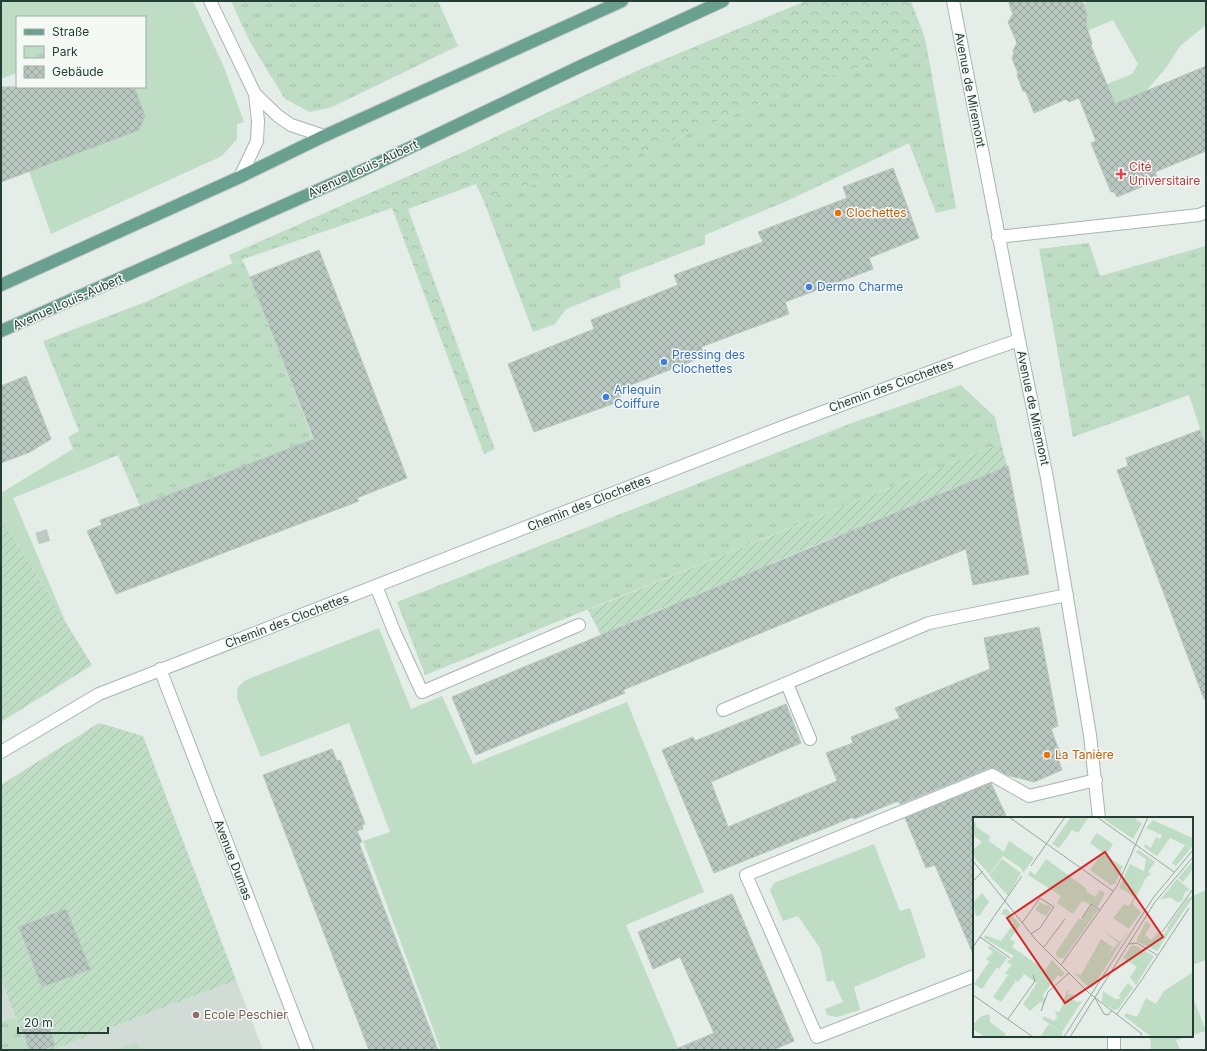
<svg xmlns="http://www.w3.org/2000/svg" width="1207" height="1051" viewBox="0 0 1207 1051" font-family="Inter,sans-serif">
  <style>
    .built { fill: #d2dcd7 }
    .grass { fill: #beddc4 }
    .forest { fill: url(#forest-crowns) }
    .park { fill: url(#park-tufts) }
    .garden { fill: url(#garden-furrows) }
    .building { fill: url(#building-cross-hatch); stroke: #b6c6be }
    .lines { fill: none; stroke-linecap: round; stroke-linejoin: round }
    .minor-tunnel { stroke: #becac4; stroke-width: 12; stroke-dasharray: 12 6; stroke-linecap: butt }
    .minor-casing { stroke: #a7b5af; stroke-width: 14 }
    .major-casing { stroke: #c2c9c6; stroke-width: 14 }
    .minor { stroke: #fff; stroke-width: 12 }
    .major { stroke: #6aa08f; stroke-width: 12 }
    .health-dot { fill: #e0444e; stroke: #f4f9f6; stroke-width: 1.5 }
    .food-dot { fill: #e8710a; stroke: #f4f9f6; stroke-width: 1.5 }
    .shop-dot { fill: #3f7fe0; stroke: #f4f9f6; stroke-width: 1.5 }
    .education-dot { fill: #8d6e63; stroke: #f4f9f6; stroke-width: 1.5 }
    .labels { text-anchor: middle; stroke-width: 3; stroke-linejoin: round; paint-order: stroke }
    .street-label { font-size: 12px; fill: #243e35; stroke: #f4f9f6 }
    .health-label { font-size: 12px; fill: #be3a42; stroke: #f4f9f6; text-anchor: start }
    .food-label { font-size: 12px; fill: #c56008; stroke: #f4f9f6; text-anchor: start }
    .shop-label { font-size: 12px; fill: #366cbe; stroke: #f4f9f6; text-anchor: start }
    .education-label { font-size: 12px; fill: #785e54; stroke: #f4f9f6; text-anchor: start }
    .inset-road { fill: none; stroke: #97a7a0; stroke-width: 1 }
    .view { fill: #d62828; fill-opacity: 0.15; stroke: #d62828; stroke-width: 2 }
    .inset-edge { fill: none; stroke: #243e35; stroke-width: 2 }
  </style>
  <defs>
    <pattern id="forest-crowns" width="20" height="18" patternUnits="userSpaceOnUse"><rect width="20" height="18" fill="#beddc4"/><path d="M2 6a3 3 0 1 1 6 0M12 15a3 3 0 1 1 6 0" fill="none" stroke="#a3bfa9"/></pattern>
    <pattern id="park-tufts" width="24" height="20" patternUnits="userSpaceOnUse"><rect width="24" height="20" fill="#beddc4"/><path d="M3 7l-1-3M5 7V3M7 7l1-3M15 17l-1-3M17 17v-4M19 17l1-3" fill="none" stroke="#a3bfa9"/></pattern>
    <pattern id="garden-furrows" width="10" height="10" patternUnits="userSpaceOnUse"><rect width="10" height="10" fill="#beddc4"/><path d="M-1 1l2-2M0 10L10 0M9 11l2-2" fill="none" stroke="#a3bfa9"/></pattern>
    <pattern id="building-cross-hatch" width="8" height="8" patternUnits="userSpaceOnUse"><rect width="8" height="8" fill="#b9c7c1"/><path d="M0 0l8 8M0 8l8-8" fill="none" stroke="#96a39e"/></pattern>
  </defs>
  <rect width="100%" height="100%" fill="#e4ede8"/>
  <path class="built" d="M1 980 15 1017 1 1022Z
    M236 980 263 1050H52Z"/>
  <path class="grass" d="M1 1H193L224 67 244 122 237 124V139L222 156 51 234 29 171 139 130 145 116 134 87H145V17H17V73L1 79Z
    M1089 1H1206V25L1180 46 1166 68 1145 92 1113 105 1100 87 1132 74 1138 64 1113 20 1085 32 1087 15 1083 4Z
    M1206 387V447L1189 395Z
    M73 449 82 470 13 498 66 623 1 517V493Z
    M379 628 411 709 442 696 473 764 627 702 704 892 626 925 679 1050H441L363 841 390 832 349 723 261 757 237 698 238 687 246 680Z
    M874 844 900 911 910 908 926 957 854 987 860 1010 837 1017 827 1015 825 1009 843 1002 833 980 827 982 820 948 798 916 783 921 770 890 774 883Z
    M1206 890V960L1192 965V896Z
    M1192 995 1206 1031 1192 1035Z
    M1150 1036H1189L1176 1040 1180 1050H1151Z
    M137 1042 140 1050H114Z"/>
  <path class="forest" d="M806 1H911L925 38 855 69 794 89 632 157 483 199 476 184 408 209 495 449 484 454 392 208 232 263 229 255 461 153 643 68Z"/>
  <path class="park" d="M231 1H438L458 46 332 107 310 112 285 99 250 42Z
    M925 38 956 208 936 213 909 143 789 200 705 235V244L619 277 621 287 566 309 555 324 533 332 483 199 632 157 794 89 855 69Z
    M1089 243 1100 276 1206 246V387L1189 395 1073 437 1039 249Z
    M242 259 250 277 313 440 140 506 118 455 82 470 68 437 79 431 43 341 143 303Z
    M961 385 995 417 1001 443 425 675 397 602 852 423Z
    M15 1017 28 1050H1V1022Z"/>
  <path class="garden" d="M1001 443 1009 474 1000 469 941 493 942 497 929 503 927 499 862 526 839 540 837 536 772 563 774 567 749 578 747 574 693 596 695 600 670 610 668 606 614 629 615 633 601 635 588 610Z
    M1 517 92 665 1 722Z
    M99 723 143 736 236 980 52 1050H28L1 980V785Z"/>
  <path class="building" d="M1008 1H1082L1087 15 1086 25 1092 43 1091 46 1115 104 1206 66V151L1155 172 1158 180 1117 197 1114 192H1111L1091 143 1096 141 1079 98 1069 102 1066 99 1034 113 1026 92 1023 91 1017 75 1018 73 1012 58 1014 53 1013 51 1017 43 1008 22 1013 14Z
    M1 87H134L145 116 139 130 1 182Z
    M893 168 919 238 869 258 873 269 785 302 789 314 701 347 705 356 618 390 621 401 534 432 508 364 594 329 591 320 678 285 674 275 763 242 758 232 847 198 843 187Z
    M319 250 407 478 357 498 359 501 116 594 87 531 102 525 100 520 140 506 314 439 250 277Z
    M26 376 51 439 30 452 1 463V386Z
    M1200 430 1206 447V699H1204L1117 470 1128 466 1126 458Z
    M1008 466 1029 574 973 585 966 549 889 579V580L623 690 625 693 476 755 452 697Z
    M1039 627 1058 726 1051 729 1062 758 1058 759 1062 770 1034 782 1007 775 995 768H989L900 804 898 801 854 819 853 817 714 873 662 750 693 737 695 741 786 704 801 743 711 782 728 827 837 781 826 753 853 743 851 737 900 718 895 708 990 669 984 638Z
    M332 749 337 761 340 760 365 824 362 825 363 829 357 831 362 842 359 843 438 1050H369L263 775Z
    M991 783 1007 818H974V956L935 865 926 868 905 818Z
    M732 894 794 1041 773 1050H674L714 1033 680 957 653 969 638 932Z
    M66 909 90 969 42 987 19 927Z
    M45 1017 55 1045 41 1050H30L21 1027Z"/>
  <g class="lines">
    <path class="minor-tunnel" d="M41 531 46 547"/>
    <defs>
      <path id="minor" d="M210 1 255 94 258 121 257 141 240 177
        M953 1 1019 340 1047 478 1090 735 1099 818
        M255 94 278 116 291 125 324 136
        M998 237 1199 215 1206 212
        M376 586 394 631 422 692 579 625
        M160 669 307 1050
        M787 684 810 739
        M723 710 929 623 1067 595
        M1 752 99 694 785 426 970 357 1019 340
        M974 976 817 1037 746 875 992 775 1029 796 1096 780
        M1114 1036V1050"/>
      <path id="major" d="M1 285 240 177 324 136 622 1
        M1 331 361 171 581 66 723 1"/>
    </defs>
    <use href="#minor" class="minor-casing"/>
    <use href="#major" class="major-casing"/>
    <use href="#minor" class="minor"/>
    <use href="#major" class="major"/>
  </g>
  <path class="health-dot" d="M1119 168h4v4h4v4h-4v4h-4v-4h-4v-4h4z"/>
  <g class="food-dot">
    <circle cx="838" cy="213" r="4"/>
    <circle cx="1047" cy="755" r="4"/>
  </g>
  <g class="shop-dot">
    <circle cx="809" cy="287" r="4"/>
    <circle cx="664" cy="362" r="4"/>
    <circle cx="606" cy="397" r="4"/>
  </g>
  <circle class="education-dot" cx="196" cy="1015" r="4"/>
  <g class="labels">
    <g class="street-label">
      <text transform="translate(970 90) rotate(79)" y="4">Avenue de Miremont</text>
      <text transform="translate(363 169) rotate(-25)" y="4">Avenue Louis-Aubert</text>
      <text transform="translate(68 302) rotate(-24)" y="4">Avenue Louis-Aubert</text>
      <text transform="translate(891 386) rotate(-20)" y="4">Chemin des Clochettes</text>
      <text transform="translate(1033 408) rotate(78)" y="4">Avenue de Miremont</text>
      <text transform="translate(589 503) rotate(-22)" y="4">Chemin des Clochettes</text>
      <text transform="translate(287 621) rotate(-21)" y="4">Chemin des Clochettes</text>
      <text transform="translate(233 860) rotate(69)" y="4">Avenue Dumas</text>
    </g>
    <g class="health-label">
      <text x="1129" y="171">Cité<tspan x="1129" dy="14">Universitaire</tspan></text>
    </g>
    <g class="food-label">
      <text x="846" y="217">Clochettes</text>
      <text x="1055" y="759">La Tanière</text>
    </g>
    <g class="shop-label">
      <text x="817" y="291">Dermo Charme</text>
      <text x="672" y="359">Pressing des<tspan x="672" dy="14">Clochettes</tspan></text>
      <text x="614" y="394">Arlequin<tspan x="614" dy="14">Coiffure</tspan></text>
    </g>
    <g class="education-label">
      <text x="204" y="1019">Ecole Peschier</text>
    </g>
  </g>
  <g transform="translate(973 817)">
    <rect width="220" height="220" fill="#e4ede8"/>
    <path d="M0 4 4 7 2 9 17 19 15 26 1 40 0 33 9 25 0 18ZM212 28 218 31 203 49 199 46ZM166 33 182 45 175 55 178 57 173 61 159 88 158 86 161 80 151 73 162 78 171 58 155 51 157 47 171 54 173 42 162 35ZM73 42 114 72 113 74 122 80 127 73 132 76 125 90 109 84 100 97 84 86 88 79 55 58 57 54 62 58ZM220 44V52L210 65 205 61ZM204 62 217 73 212 75 209 84 204 85 197 80 187 83ZM65 85 79 90 73 99 62 93 66 87ZM31 92H34L47 108 37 122 42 125 39 130 72 153 64 166 51 157 45 165 32 156 39 148 34 145 41 139 11 121 12 118 28 124 41 106 35 102 37 100 28 97ZM173 104 178 108 172 118 178 123 186 114 190 118 195 112 197 114 184 134 163 124ZM17 129 34 141 26 152 13 142 20 135 15 131ZM155 166 160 171 145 192 141 193 129 185 130 174 142 182H147L146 178ZM94 173H96L94 177 101 178 100 182 103 185 109 184 89 215 69 202 71 199 81 204 84 200 82 194 86 195 89 190ZM16 197 17 205 33 217 31 220H12L0 212V204L2 206 7 200Z" fill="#beddc4"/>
    <path d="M220 74V84L218 83 197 114 194 111 214 82 219 79ZM126 110 147 125 157 112 120 170 117 171 113 168 130 142 145 126ZM220 155V220H179L172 215 185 209 191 192 183 187 191 174Z" fill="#beddc4"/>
    <path d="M98 0H116L105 16 99 13 86 31 79 27ZM128 0H164L163 3 169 6 160 22ZM180 3 219 21 220 19V29L218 31 197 21 184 39 181 37 189 18 173 11ZM124 16 140 27 133 38 117 26ZM9 76 16 85 7 98 3 99 0 86ZM158 86 168 95 156 112 140 101 151 87 155 89ZM118 88 125 93 91 141H86L84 139ZM128 122 140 130 113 168 101 156 108 158ZM161 128 181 139 163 168 157 160 164 150 150 141 157 130ZM79 143 92 157 88 160 85 158 79 166 69 179 73 182 70 187 67 185 57 194 50 187ZM16 145 24 150 9 172 1 167ZM35 158 43 164 28 185 20 180ZM173 181 191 192V196L185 209 172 215 151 199 153 196 164 200Z" fill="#beddc4"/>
    <path d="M183 20 187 22 181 37 171 30 172 27 178 31ZM16 24 31 35 36 24 61 41 50 56 48 51 30 39 16 57 1 40ZM129 36 150 50 142 67 138 68 117 53ZM29 42 48 56 35 79 16 58ZM155 51 171 58 162 78 146 71ZM106 101 109 103 84 139 82 137ZM76 207 90 216 88 220H67Z" fill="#beddc4"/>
    <path class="inset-road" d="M36 0 140 74M124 0 201 55M0 44 63 123 116 176 169 217 167 220M58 49 92 0M0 64 10 54M109 101 118 87 127 93M49 106 67 81 81 90 67 111 58 117M189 115 220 72M7 120 37 141M156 127 164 126 184 138M0 130 49 59M71 130 92 102M88 148 144 69 175 0M0 178 60 220M122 181 131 197 135 198 139 193M68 194 75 175 96 156M144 197 168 164 216 91M35 202 62 164 60 158M91 220 180 81 220 33M97 220 182 85 220 40"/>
    <path class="view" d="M132 35 190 120 92 186 34 101Z"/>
    <rect width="220" height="220" class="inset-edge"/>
  </g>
  <rect width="1207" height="1051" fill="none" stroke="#243e35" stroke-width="4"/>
  <rect x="16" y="16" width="130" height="72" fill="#f4f9f6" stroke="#a1aea9"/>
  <rect x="24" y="29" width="20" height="6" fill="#6aa08f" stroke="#a1aea9"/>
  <text x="52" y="36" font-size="12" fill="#243e35">Straße</text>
  <rect x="24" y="46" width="20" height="12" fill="url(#park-tufts)" stroke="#a1aea9"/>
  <text x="52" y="56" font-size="12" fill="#243e35">Park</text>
  <rect x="24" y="66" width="20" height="12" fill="url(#building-cross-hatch)" stroke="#a1aea9"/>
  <text x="52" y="76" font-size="12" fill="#243e35">Gebäude</text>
  <path d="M18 1027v6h90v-6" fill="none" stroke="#243e35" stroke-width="2"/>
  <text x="24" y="1027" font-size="12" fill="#243e35" stroke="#f4f9f6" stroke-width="3" paint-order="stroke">20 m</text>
</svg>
